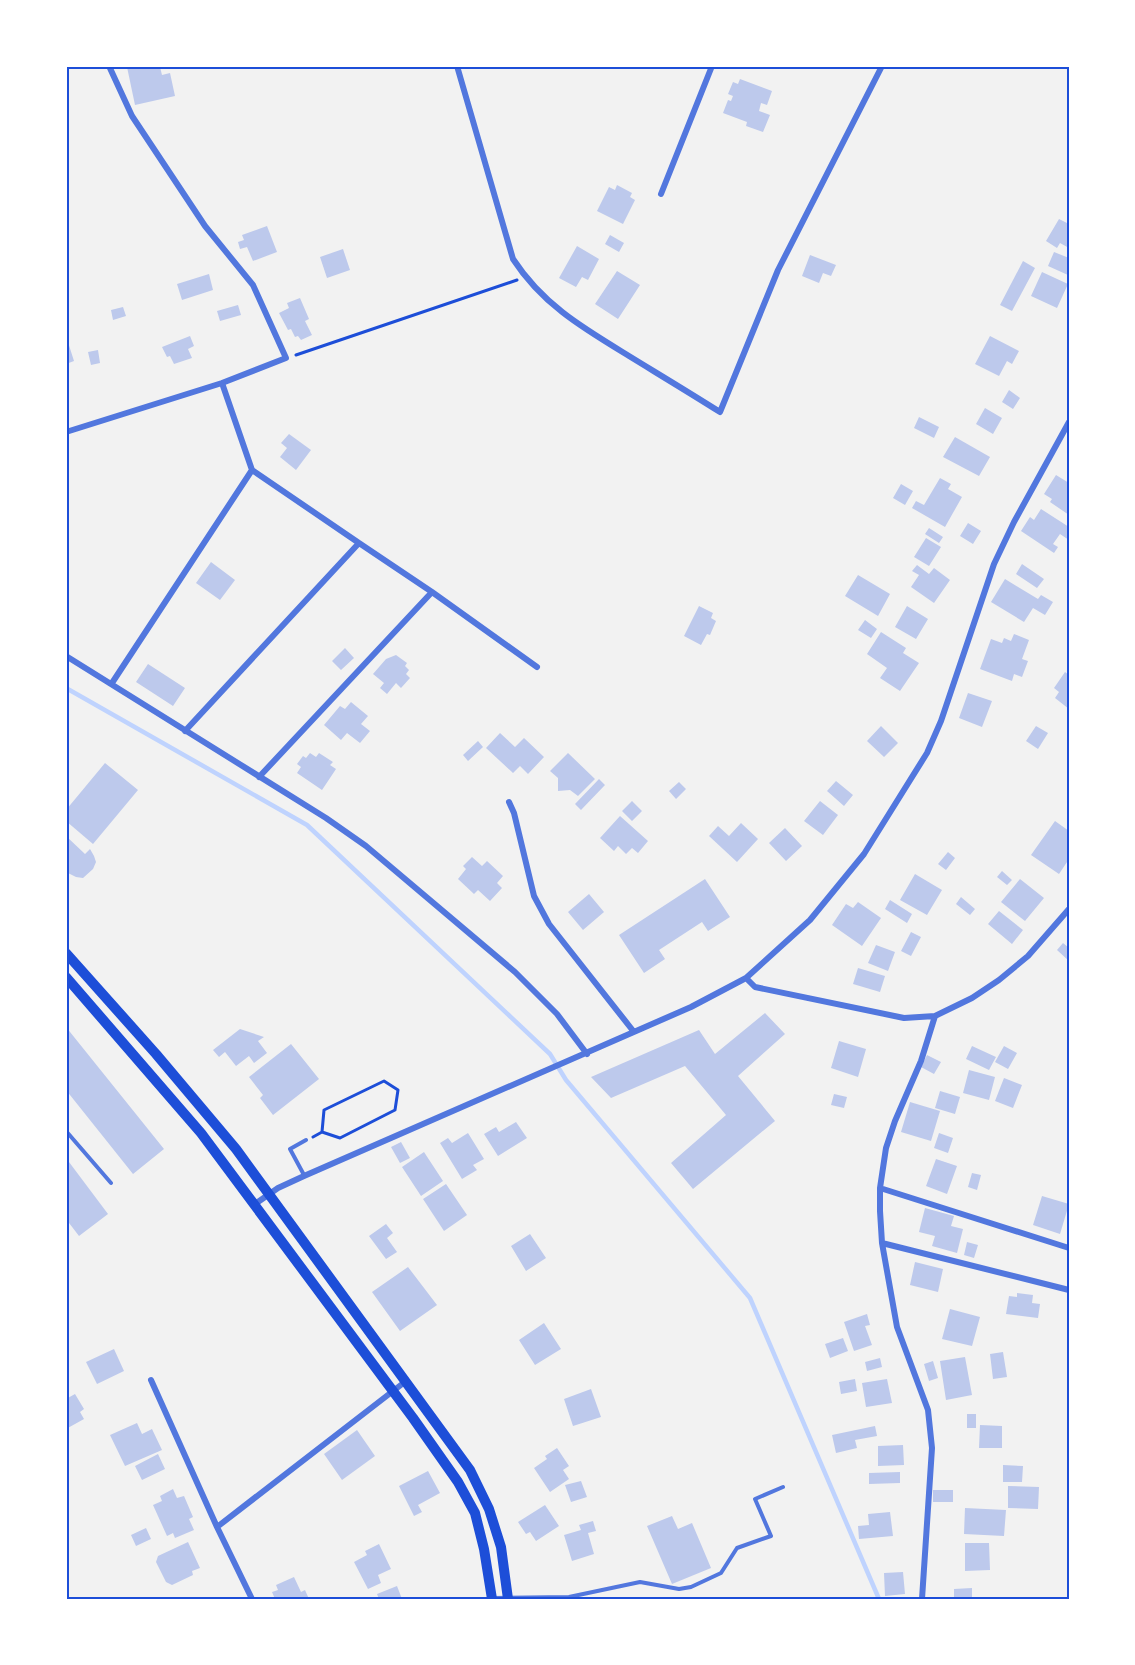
<svg xmlns="http://www.w3.org/2000/svg" width="1135" height="1665" viewBox="0 0 1135 1665" font-family="'Golos Text',sans-serif">
  <style>
    .lines { fill: none; stroke-linecap: round; stroke-linejoin: round }
    .stream { stroke: #bfd3fe; stroke-width: 4.5 }
    .building { fill: #bdc9ec }
    .path { stroke: #1d4ed8; stroke-width: 3 }
    .service { stroke: #5277de; stroke-width: 4 }
    .minor { stroke: #5277de; stroke-width: 6 }
    .primary { stroke: #1d4ed8; stroke-width: 10 }
    .neatline { fill: none; stroke: #1d4ed8; stroke-width: 2 }
  </style>
  <rect width="100%" height="100%" fill="#f2f2f2"/>
  <g class="lines">
    <path class="stream" d="M66 688 307 825 550 1054 566 1080 750 1298 879 1599"/>
  </g>
  <path class="building" d="M132 66H152L153 69 160 67 162 75 170 73 175 96 135 105 127 67Z
    M740 79 772 91 767 105 761 103 759 111 770 115 763 132 746 126 747 122 723 113 728 100 731 101 733 96 728 94 733 82 738 84Z
    M617 185 632 193 630 197 635 200 623 224 597 211 609 187 615 190Z
    M1059 219 1069 224V248L1060 243 1057 248 1046 241Z
    M267 226 277 252 253 261 247 247 240 249 238 242 244 240 242 235Z
    M610 235 624 243 619 252 605 244Z
    M577 246 599 259 588 280 582 277 576 287 559 278Z
    M343 249 350 270 327 278 320 257Z
    M1054 252 1069 258 1068 275 1048 266Z
    M810 255 836 265 831 276 823 273 819 283 802 276Z
    M1023 261 1035 268 1012 311 1000 305Z
    M617 271 640 285 618 319 595 304Z
    M1042 272 1068 284 1057 308 1031 296Z
    M209 274 213 290 182 300 177 284Z
    M300 298 309 319 305 321 312 335 301 340 298 336 295 337 291 329 288 330 279 313 289 308 287 303Z
    M238 305 241 315 220 321 217 311Z
    M123 307 126 316 113 320 111 310Z
    M66 336 74 361 66 364Z
    M190 336 194 346 188 349 192 358 174 364 170 356 167 357 162 347Z
    M990 336 1019 351 1012 364 1007 361 999 376 975 364Z
    M98 350 100 363 91 365 88 352Z
    M1009 390 1020 398 1013 409 1002 402Z
    M985 408 1002 418 993 434 976 424Z
    M919 417 939 427 934 438 914 428Z
    M289 434 311 450 296 470 280 457 287 448 281 443Z
    M955 437 990 457 979 476 943 457Z
    M1056 475 1069 483V515L1050 502 1052 499 1044 494Z
    M940 478 951 484 948 489 962 497 945 527 912 508 916 501 924 505Z
    M901 484 913 491 905 505 893 498Z
    M1041 509 1069 527V540L1060 534 1053 544 1058 547 1054 553 1021 531 1030 517 1034 520Z
    M968 523 981 531 973 544 960 536Z
    M929 528 943 537 939 543 925 534Z
    M926 538 941 547 929 566 914 557Z
    M211 562 235 580 220 600 196 583Z
    M1022 564 1044 579 1037 588 1016 574Z
    M917 565 929 574 934 568 950 580 934 603 911 587 919 575 912 571Z
    M858 575 890 594 878 616 845 596Z
    M1005 579 1038 599 1041 595 1053 602 1045 615 1033 608 1024 622 991 602Z
    M699 606 713 613 711 618 716 621 710 635 707 634 701 645 684 636Z
    M907 606 928 619 916 639 895 627Z
    M865 620 877 629 871 638 858 630Z
    M881 632 906 648 903 653 919 663 900 691 880 678 887 668 867 654Z
    M1014 634 1029 640 1022 659 1028 661 1022 677 1014 674 1012 681 980 669 991 639 1002 643 1004 638 1011 641Z
    M345 648 354 658 341 670 332 661Z
    M396 655 407 663 405 666 409 670 406 674 410 678 401 688 396 683 387 694 380 688 384 683 373 674 386 659Z
    M148 664 185 688 173 706 136 682Z
    M1065 672 1069 675V709L1055 698 1059 692 1054 688Z
    M968 693 992 701 982 727 959 718Z
    M351 702 368 716 361 724 370 731 360 743 347 733 341 740 324 725 340 706 345 709Z
    M881 726 898 743 884 757 867 741Z
    M1036 726 1048 733 1038 749 1026 741Z
    M500 733 515 747 524 738 544 757 528 774 520 766 513 773 486 748Z
    M478 741 483 747 468 761 463 755Z
    M310 753 316 757 319 753 333 762 330 765 336 769 322 790 297 773 301 767 297 764 303 756 306 758Z
    M568 753 595 779 578 796 570 790 558 791V778L550 771Z
    M105 763 138 790 93 844 66 821V810Z
    M599 779 605 785 581 810 575 804Z
    M836 781 853 795 844 806 827 791Z
    M679 782 686 789 676 799 669 791Z
    M632 801 642 811 632 821 622 811Z
    M820 801 838 815 823 835 804 821Z
    M620 816 648 841 638 853 632 848 626 854 618 846 614 851 600 838Z
    M1055 821 1069 831V859L1059 874 1031 855Z
    M741 823 758 839 737 862 709 836 718 826 729 836Z
    M785 828 802 846 786 861 769 843Z
    M66 836 85 854 90 849 94 856 96 862 93 869 83 878 76 877 66 872Z
    M948 852 955 858 946 870 938 864Z
    M472 857 482 866 487 861 503 876 497 883 502 888 490 901 478 890 474 894 458 879 466 869 463 866Z
    M1002 871 1012 880 1007 885 997 877Z
    M915 874 942 890 927 915 900 900Z
    M705 879 730 917 708 931 702 922 659 950 665 959 644 973 619 935Z
    M1020 879 1044 898 1025 921 1001 902Z
    M589 894 604 912 583 930 568 912Z
    M961 897 975 909 970 915 956 904Z
    M890 900 912 914 907 923 885 909Z
    M858 902 881 918 862 946 832 925 846 904 853 908Z
    M999 911 1023 930 1012 944 988 924Z
    M911 932 921 937 911 956 901 951Z
    M1063 943 1069 948V961L1057 950Z
    M876 945 895 952 888 971 868 963Z
    M858 968 885 976 880 992 853 984Z
    M765 1013 785 1034 738 1076 775 1121 693 1189 671 1163 726 1115 685 1066 611 1098 591 1077 699 1030 715 1054Z
    M66 1027 164 1149 133 1174 66 1090Z
    M240 1029 264 1037 258 1041 267 1053 254 1063 249 1056 236 1066 225 1052 219 1057 213 1050Z
    M839 1041 866 1049 858 1077 831 1068Z
    M291 1044 319 1079 273 1115 260 1098 263 1095 249 1077Z
    M972 1046 996 1057 989 1070 966 1059Z
    M1004 1046 1017 1053 1008 1069 995 1062Z
    M927 1055 941 1062 934 1074 921 1067Z
    M969 1070 995 1077 989 1100 963 1093Z
    M1004 1078 1022 1085 1013 1108 995 1101Z
    M940 1091 960 1097 955 1114 935 1108Z
    M834 1094 847 1097 844 1108 831 1105Z
    M910 1102 940 1111 931 1141 901 1132Z
    M516 1122 527 1138 498 1156 484 1134 496 1127 499 1132Z
    M468 1133 484 1159 473 1165 477 1170 462 1179 440 1143 448 1138 452 1143Z
    M939 1133 953 1138 948 1153 934 1148Z
    M401 1142 410 1158 400 1163 391 1147Z
    M424 1152 443 1181 421 1196 402 1167Z
    M66 1158 108 1214 79 1236 66 1219Z
    M936 1159 957 1166 947 1194 926 1186Z
    M972 1173 981 1175 977 1190 968 1187Z
    M446 1184 467 1215 444 1231 423 1199Z
    M1042 1196 1069 1204 1060 1234 1033 1225Z
    M925 1208 954 1216 951 1226 963 1229 957 1253 932 1246 935 1236 919 1232Z
    M386 1224 393 1233 387 1238 397 1252 386 1259 369 1236Z
    M530 1234 546 1258 526 1271 511 1246Z
    M967 1242 978 1245 974 1258 964 1255Z
    M915 1262 943 1269 938 1292 910 1285Z
    M408 1267 437 1305 400 1331 372 1292Z
    M1017 1293 1033 1295 1032 1303 1040 1304 1038 1318 1006 1314 1009 1296 1017 1297Z
    M950 1309 980 1317 972 1346 942 1339Z
    M867 1314 870 1325 865 1326 872 1345 854 1351 844 1322Z
    M544 1323 561 1349 535 1365 519 1340Z
    M843 1338 848 1351 830 1358 825 1344Z
    M114 1349 124 1371 97 1384 86 1362Z
    M1003 1352 1007 1377 993 1379 990 1354Z
    M965 1357 972 1395 946 1400 940 1361Z
    M880 1358 882 1367 867 1371 865 1362Z
    M933 1361 938 1378 929 1381 924 1364Z
    M855 1379 857 1391 841 1394 839 1382Z
    M887 1379 892 1403 866 1407 862 1383Z
    M591 1389 601 1417 573 1426 564 1399Z
    M75 1394 84 1409 80 1412 84 1419 66 1429V1399Z
    M967 1414H976V1428H967Z
    M137 1423 142 1434 152 1429 162 1450 125 1466 110 1435Z
    M980 1425 1002 1426V1448H979Z
    M875 1426 877 1436 855 1440 857 1448 836 1453 832 1435Z
    M357 1430 375 1456 342 1480 324 1454Z
    M903 1445 904 1465 878 1466V1446Z
    M557 1448 569 1466 563 1470 569 1479 550 1492 534 1468 547 1459 545 1456Z
    M158 1454 165 1469 142 1480 135 1466Z
    M1003 1465 1023 1466 1022 1482H1003Z
    M428 1471 440 1493 418 1505 422 1512 414 1516 399 1486Z
    M900 1472V1483L869 1484V1473Z
    M581 1481 587 1497 571 1502 565 1485Z
    M1008 1486 1039 1487 1038 1509 1008 1508Z
    M173 1489 177 1498 184 1496 193 1517 189 1519 194 1530 175 1538 173 1533 167 1536 153 1505 162 1501 160 1496Z
    M933 1490H953V1502H933Z
    M545 1505 559 1526 536 1541 530 1532 526 1534 518 1522Z
    M965 1508 1006 1510 1004 1536 964 1534Z
    M890 1512 893 1536 859 1539 858 1526 869 1525 868 1514Z
    M672 1516 678 1529 692 1523 711 1568 672 1584 647 1526Z
    M593 1521 596 1531 588 1533 594 1554 572 1561 564 1535 581 1530 579 1525Z
    M146 1528 151 1539 136 1546 131 1535Z
    M188 1542 200 1568 192 1571 193 1575 172 1585 166 1582 156 1562 158 1556Z
    M965 1543H989L990 1570 965 1571Z
    M379 1544 391 1569 378 1575 381 1583 368 1589 354 1562 367 1555 365 1551Z
    M903 1572 905 1594 885 1596 884 1573Z
    M294 1577 301 1592 305 1590 309 1599H275L272 1592 278 1590 276 1585Z
    M397 1586 402 1599H379L377 1594Z
    M972 1588V1599H954V1589Z"/>
  <g class="lines">
    <path class="path" d="M296 355 517 280
      M313 1137 322 1132 340 1138 395 1110 398 1090 384 1081 324 1110 322 1132"/>
    <path class="service" d="M66 1131 111 1183
      M304 1175 290 1149 306 1140
      M493 1598 569 1597 640 1582 679 1589 691 1587 721 1573 737 1548 771 1536 755 1499 783 1487"/>
    <path class="minor" d="M457 66 513 259C543 305 583 328 629 356 660 375 690 393 720 412L778 270 882 66
      M661 194 712 66
      M66 432 222 383 286 358 253 285 205 226 132 116 109 66
      M359 543 432 592 537 667
      M66 656 326 818 366 846 515 972 557 1014 587 1054
      M112 683 252 470
      M185 731 359 543 252 470 222 383
      M259 777 432 592
      M509 802 514 813 534 896 549 924 634 1032
      M746 978 755 987 904 1018 935 1016 972 998 999 980 1028 956 1069 909
      M880 1188 1069 1248
      M255 1204 278 1188 304 1176 691 1007 746 978 810 920 864 854 927 753 941 721 994 564 1014 522 1069 422
      M882 1243 1069 1290
      M151 1380 217 1527 252 1599
      M217 1527 406 1381
      M922 1599 932 1448 928 1410 897 1327 882 1243 880 1211V1188L886 1148 895 1121 921 1061 935 1016"/>
    <path class="primary" d="M66 953 156 1054 236 1149 470 1470 489 1509 501 1547 508 1599
      M66 977 201 1133 413 1418 458 1482 475 1513 484 1549 492 1599"/>
  </g>
  <rect width="1135" height="1665" fill="none" stroke="#ffffff" stroke-width="135"/>
  <rect x="68" y="68" width="1000" height="1530" class="neatline"/>
</svg>
